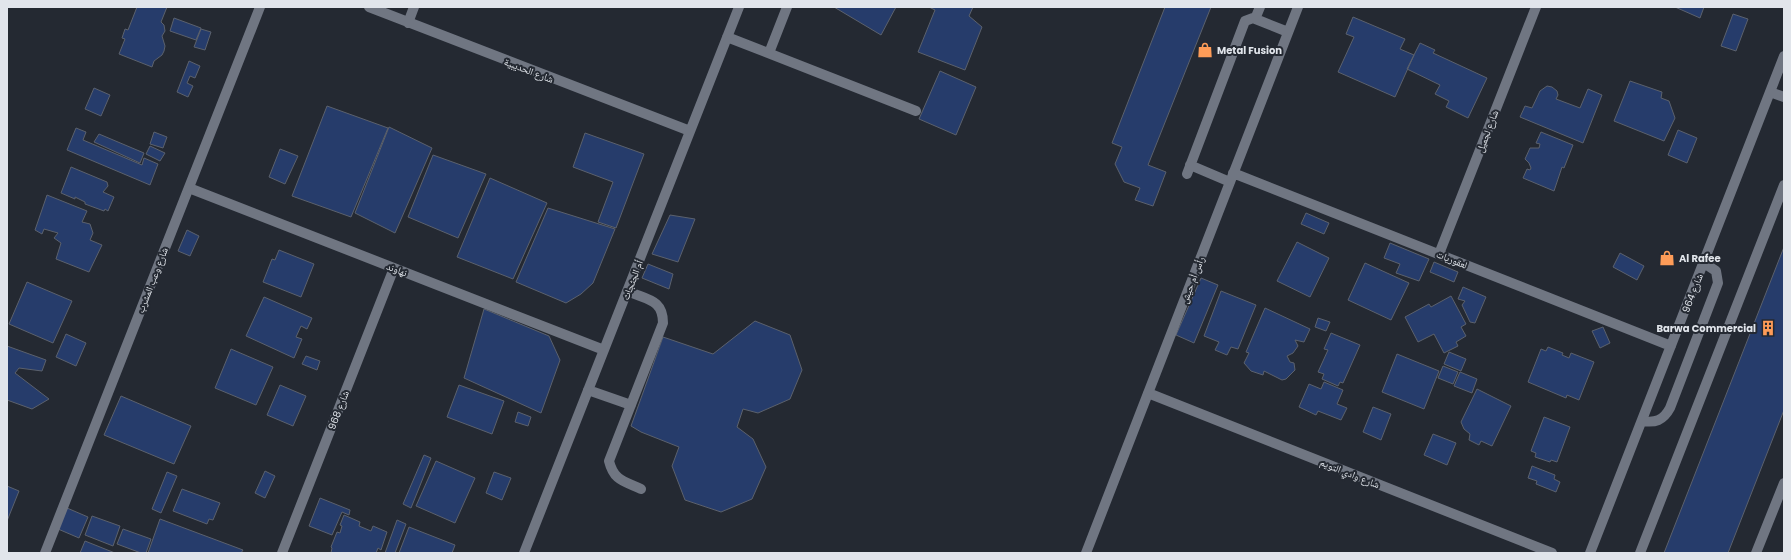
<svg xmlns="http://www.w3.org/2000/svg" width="1791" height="560" viewBox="0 0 1791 560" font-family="Poppins,'Noto Naskh Arabic',sans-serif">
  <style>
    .building { fill: #263c6b; stroke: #5b616d }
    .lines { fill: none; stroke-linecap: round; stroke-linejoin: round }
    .minor { stroke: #707682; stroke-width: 10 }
    .labels { text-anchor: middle; stroke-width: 4; stroke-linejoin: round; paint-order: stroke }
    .poi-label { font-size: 10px; font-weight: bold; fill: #e1e5eb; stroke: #242932; text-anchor: start }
    .street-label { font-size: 10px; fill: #e1e5eb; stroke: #242932 }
  </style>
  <rect width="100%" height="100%" fill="#242932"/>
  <path class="building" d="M137 7H167L161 22 164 25 165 31 162 36 165 46 164 51 162 55 154 61 152 67 119 54 125 39 122 38 125 29 128 30Z
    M834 7H896L881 35Z
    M929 7H973L969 16 982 27 965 70 918 52 935 10Z
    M1165 7H1211L1148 165 1166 172 1153 206 1135 200 1140 188 1124 182 1115 164 1122 147 1112 143Z
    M1675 7H1704L1700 18Z
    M1733 14 1748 19 1736 51 1721 46Z
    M1353 17 1405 39 1400 49 1414 55 1395 97 1338 72 1354 37 1346 34Z
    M174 18 201 28 196 40 170 31Z
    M201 29 211 32 205 50 194 47Z
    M1420 43 1435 50 1433 53 1487 78 1468 118 1446 107 1449 101 1435 94 1440 85 1407 69Z
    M189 61 200 66 195 78 190 76 187 83 193 86 188 97 177 92Z
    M940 71 976 87 956 135 919 119Z
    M1630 81 1662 92 1661 98 1669 101 1675 118 1664 141 1614 121Z
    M1547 86 1552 87 1557 91 1558 95 1556 99 1580 108 1588 89 1602 95 1583 143 1520 117 1525 106 1532 108 1540 91Z
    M94 88 110 95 101 116 85 109Z
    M327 106 388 128 351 217 292 196Z
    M389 127 432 148 395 233 355 213Z
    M76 128 86 132 83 140 142 165 144 158 158 164 150 185 67 150Z
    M1678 130 1697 138 1687 163 1668 155Z
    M154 132 167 137 163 148 150 144Z
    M1541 132 1573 145 1564 168 1562 167 1554 191 1523 178 1527 169 1530 170 1531 168 1529 163 1525 159 1530 148H1539L1540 144 1536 143Z
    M585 133 644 154 616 228 598 222 613 182 573 167Z
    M99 134 144 153 140 163 94 142Z
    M150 146 165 153 160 161 146 154Z
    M280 149 298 156 285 184 269 177Z
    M433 155 486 174 458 238 408 217Z
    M71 167 107 182 108 186 103 192 114 197 108 211 105 209 104 211 85 204V202L75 197V199L61 193Z
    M490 178 547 203 513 279 457 257Z
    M47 195 87 211 82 222 90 224 93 233 90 240 102 245 89 272 56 259 61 243 54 238 58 233 44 229 42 234 35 230Z
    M548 208 615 229 593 283 581 294 566 303 516 282Z
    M1306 213 1329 223 1324 234 1301 224Z
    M670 215 695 219 678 262 652 254Z
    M187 230 199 236 190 256 178 251Z
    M1297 242 1329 258 1310 297 1277 281Z
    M1390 243 1429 259 1419 281 1396 273 1400 264 1384 258Z
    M1784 247V410L1728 553H1664Z
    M279 250 314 264 301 297 263 282 272 259 275 260Z
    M1620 253 1644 266 1637 280 1613 267Z
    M1434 262 1458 272 1454 282 1430 272Z
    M1365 263 1409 283 1391 320 1348 300Z
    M648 264 673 274 669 289 642 278Z
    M1201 278 1218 285 1194 343 1176 335Z
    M27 282 72 301 53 343 9 324Z
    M1463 287 1486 297 1475 323 1470 322 1462 305 1465 301 1458 299Z
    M1221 291 1256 305 1238 349 1231 347 1227 355 1215 350 1219 342 1204 336Z
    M1451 296 1466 324 1461 327 1466 336 1456 342 1458 346 1444 353 1434 334 1418 342 1405 317 1429 304 1431 307Z
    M264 297 312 318 307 329 301 326 296 337 302 339 294 358 246 336Z
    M1265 308 1310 329 1304 342 1295 340 1298 346 1293 353 1287 356 1290 362 1294 363 1295 370 1286 379 1282 380 1264 371 1263 375 1251 371 1244 363 1249 353 1246 352Z
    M484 309 549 336 560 360 541 413 464 378Z
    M1318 318 1330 322 1326 331 1315 327Z
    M755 321 790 335 802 370 790 399 758 413 743 409 737 427 753 439 766 467 752 499 721 512 685 500 672 466 679 447 641 432 631 426 663 337 713 354Z
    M1603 327 1610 343 1600 348 1592 331Z
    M1331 333 1360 345 1343 383 1340 382 1338 386 1322 379 1324 374 1318 372 1328 350 1324 349Z
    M66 334 86 343 76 366 56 357Z
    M7 346 46 360 42 371 19 368 15 373 49 399 32 409 7 400Z
    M1548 347 1563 353 1562 355 1569 358 1571 353 1594 362 1579 400 1567 395 1566 398 1528 382 1541 349 1546 351Z
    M231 349 273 367 256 405 215 388Z
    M1449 352 1466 359 1461 371 1444 364Z
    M1397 354 1439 371 1424 409 1382 392Z
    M306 356 320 361 317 370 302 364Z
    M1443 366 1458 372 1453 384 1438 378Z
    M1460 372 1477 379 1472 393 1454 386Z
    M1324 382 1343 390 1337 404 1347 408 1341 420 1318 411 1316 415 1299 407 1309 384 1321 389Z
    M280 385 306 396 293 426 267 415Z
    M459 385 504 401 492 434 447 417Z
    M1477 389 1511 406 1492 446 1481 441 1479 445 1469 440 1470 434 1464 429 1461 422Z
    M121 396 191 426 174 464 104 435Z
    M1373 407 1391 414 1381 440 1363 432Z
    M518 412 531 417 528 426 515 422Z
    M1544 417 1570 427 1557 462 1551 460 1550 462 1535 457 1536 453 1531 451Z
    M1433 434 1456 443 1447 465 1424 455Z
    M424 455 431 458 411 508 403 504Z
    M436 461 475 478 455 523 416 506Z
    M1532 466 1555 475 1554 479 1560 482 1556 492 1536 484 1537 481 1528 478Z
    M265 471 275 476 265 498 255 493Z
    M167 472 177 476 161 513 152 509Z
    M494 472 511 478 502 500 486 493Z
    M7 486 19 491 7 521Z
    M182 489 220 503 213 520 209 519 207 524 173 511Z
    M320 498 350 510 349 515 342 512 332 535 309 526Z
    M67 508 88 517 79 538 58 529Z
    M344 515 360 522 359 526 371 531 373 526 387 532 381 550 378 548 376 553H331L332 548 331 547 337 532 340 533 342 526 340 525Z
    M92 516 120 526 113 546 85 535Z
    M160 519 243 550 241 553H148Z
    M397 520 406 524 395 553H385Z
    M409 527 455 545 452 553H399Z
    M123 529 151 539 146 553H141L117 544Z
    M85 541 115 553H80Z"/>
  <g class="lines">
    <path class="minor" d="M369 7 690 131
      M1255 19 1260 7
      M408 23 414 7
      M727 37 916 111
      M769 53 787 7
      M1770 92 1784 97
      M1190 165 1230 182
      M1233 173 1671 346
      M1187 174 1245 21 1253 18 1288 32
      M189 188 604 350
      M1439 254 1536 7
      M627 291C647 300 663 299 663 323L609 461C614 481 624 481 641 489
      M588 390 631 405
      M1148 393 1552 553
      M1642 421C1655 423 1663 421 1670 408L1718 283 1716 271 1704 263
      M45 553 260 7
      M282 553 394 268
      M524 553 739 7
      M1086 553 1298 7
      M1590 553 1784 56
      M1640 553 1784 185
      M1756 553 1784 483"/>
  </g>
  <defs>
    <symbol id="shop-bare" viewBox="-9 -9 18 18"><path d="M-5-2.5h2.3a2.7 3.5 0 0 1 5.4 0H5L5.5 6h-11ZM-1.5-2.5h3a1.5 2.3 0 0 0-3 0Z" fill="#fe9c58" stroke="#242932" stroke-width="2.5" paint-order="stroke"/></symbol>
    <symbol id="building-bare" viewBox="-9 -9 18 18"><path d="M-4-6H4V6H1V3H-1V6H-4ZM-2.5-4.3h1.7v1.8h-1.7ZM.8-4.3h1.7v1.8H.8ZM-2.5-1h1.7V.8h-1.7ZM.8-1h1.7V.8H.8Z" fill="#fe9c58" stroke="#242932" stroke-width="2.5" paint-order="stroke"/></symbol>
  </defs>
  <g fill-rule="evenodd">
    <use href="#shop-bare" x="1194" y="39" width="22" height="22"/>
    <use href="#shop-bare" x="1656" y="247" width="22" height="22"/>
    <use href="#building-bare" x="1757" y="317" width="22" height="22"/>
  </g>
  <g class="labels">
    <g class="poi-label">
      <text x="1217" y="54">Metal Fusion</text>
      <text x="1679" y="262">Al Rafee</text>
      <text x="1756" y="332" text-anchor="end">Barwa Commercial</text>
    </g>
    <g class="street-label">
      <text transform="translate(529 70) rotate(21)" y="4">شارع الحديبية</text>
      <text transform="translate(1487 131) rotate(-69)" y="4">شارع لجميل</text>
      <text transform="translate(1452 259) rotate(22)" y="4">لعقوريات</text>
      <text transform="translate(397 269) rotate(21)" y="4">نهاوند</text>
      <text transform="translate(152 280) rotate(-69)" y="4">شارع وعب المشرب</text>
      <text transform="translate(632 280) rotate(-69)" y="4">أم الجثجاث</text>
      <text transform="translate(1192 280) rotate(-69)" y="4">رأس أم حيش</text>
      <text transform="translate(1692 293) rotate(-69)" y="4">شارع 964</text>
      <text transform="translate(338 410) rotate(-69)" y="4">شارع 968</text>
      <text transform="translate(1350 473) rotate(22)" y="4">شارع وادي التويم</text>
    </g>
  </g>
  <rect width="1791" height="560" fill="none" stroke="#e1e5eb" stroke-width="16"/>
</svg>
